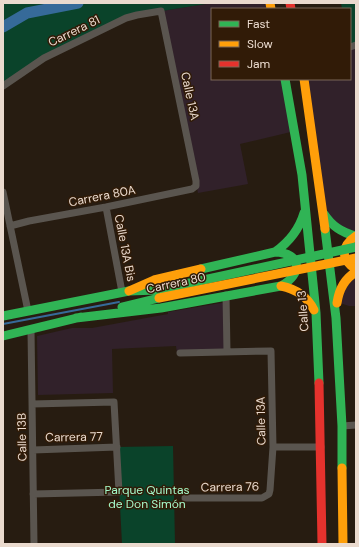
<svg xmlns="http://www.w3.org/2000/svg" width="359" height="547" viewBox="0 0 359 547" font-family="'DM Sans',sans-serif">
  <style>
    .commercial { fill: #31212a }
    .green { fill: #0a432a }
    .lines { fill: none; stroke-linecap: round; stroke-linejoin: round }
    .stream { stroke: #366a99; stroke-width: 2 }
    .river { stroke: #366a99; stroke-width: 11 }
    .street { stroke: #5a554f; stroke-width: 7 }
    .fast { stroke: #30b455; stroke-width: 9 }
    .slow { stroke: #ff9f0a; stroke-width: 9 }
    .jam { stroke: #e5322d; stroke-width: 9 }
    .fast-bridge { stroke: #30b455; stroke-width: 9 }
    .slow-bridge { stroke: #ff9f0a; stroke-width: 9 }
    .labels { text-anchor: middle; stroke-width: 3; stroke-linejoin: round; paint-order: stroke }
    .street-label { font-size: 12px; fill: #eadace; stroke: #311b07 }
    .park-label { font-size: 12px; fill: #a5facc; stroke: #311b07 }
  </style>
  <rect width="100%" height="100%" fill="#271c11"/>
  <path class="commercial" d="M212 3H270L271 9H212V79H285L295 131 240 144 248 184 198 193 161 11Z
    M356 45V236L327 219 304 79H350V47Z
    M356 272V306H349L337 302Z
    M227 302V352L177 353 176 346 112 349 113 393 38 395 37 336 72 328H92L168 314V312Z"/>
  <path class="green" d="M3 3H212L137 15 44 58 3 86Z
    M341 3H356V45L350 46V9H342Z
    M173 446 175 544H122L117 447Z"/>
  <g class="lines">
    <path class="stream" d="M3 324 119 302"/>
    <path class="river" d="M3 27 27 13 78 3"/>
    <path class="street" d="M350 47 356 45
      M3 86 44 58 126 18 137 15 161 11 196 181V186L192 189 106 207 29 221 10 226
      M3 192 28 311
      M106 207 122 292
      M226 295 227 352
      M31 330 34 544
      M180 353 271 351 273 447 270 490 269 494 262 498H185
      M32 404 114 402 119 492 33 494
      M342 426 356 425
      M273 447H321
      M33 450 117 447"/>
    <path class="fast" d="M285 79 302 175 316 313 319 383
      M324 214C332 226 341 232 355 236
      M325 229 336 318 342 426V468
      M275 252C289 242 299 230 304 213
      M122 307 159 298
      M3 316 129 291 157 290
      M76 318 161 308 281 286C303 274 302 253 275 252L201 269
      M3 336 81 317"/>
    <path class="slow" d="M270 3 271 9
      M304 79 325 229
      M356 236C341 246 340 260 356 269
      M281 286C296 289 307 296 314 310
      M129 291 154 280 201 269
      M337 303C339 289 344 279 356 272
      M342 468 343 544"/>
    <path class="jam" d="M290 3 291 9
      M319 383 322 544"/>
    <path class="fast-bridge" d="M157 290 356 247"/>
    <path class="slow-bridge" d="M159 298 356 258"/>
  </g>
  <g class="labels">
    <g class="street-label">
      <text transform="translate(74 31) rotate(-26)" y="4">Carrera 81</text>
      <text transform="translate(190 96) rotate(78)" y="4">Calle 13A</text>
      <text transform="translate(102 196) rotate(-11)" y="4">Carrera 80A</text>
      <text transform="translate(125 248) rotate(79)" y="4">Calle 13A Bis</text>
      <text transform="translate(176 283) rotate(-12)" y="4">Carrera 80</text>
      <text transform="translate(303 311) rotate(-94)" y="4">Calle 13</text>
      <text transform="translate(261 421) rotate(-91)" y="4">Calle 13A</text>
      <text transform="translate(22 437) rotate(-91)" y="4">Calle 13B</text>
      <text transform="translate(74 437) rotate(-1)" y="4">Carrera 77</text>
      <text transform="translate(230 487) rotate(-1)" y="4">Carrera 76</text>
    </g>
    <g class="park-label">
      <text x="147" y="494">Parque Quintas<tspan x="147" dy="14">de Don Simón</tspan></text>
    </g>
  </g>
  <rect width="359" height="547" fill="none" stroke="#eadace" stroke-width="8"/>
  <rect x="211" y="8" width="140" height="72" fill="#311b07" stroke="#7b6757"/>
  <rect x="219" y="21" width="20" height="6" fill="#30b455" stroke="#7b6757"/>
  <text x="247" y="28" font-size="12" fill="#eadace">Fast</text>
  <rect x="219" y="41" width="20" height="6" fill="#ff9f0a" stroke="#7b6757"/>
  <text x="247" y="48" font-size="12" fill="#eadace">Slow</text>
  <rect x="219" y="61" width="20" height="6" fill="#e5322d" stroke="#7b6757"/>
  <text x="247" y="68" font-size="12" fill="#eadace">Jam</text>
</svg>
